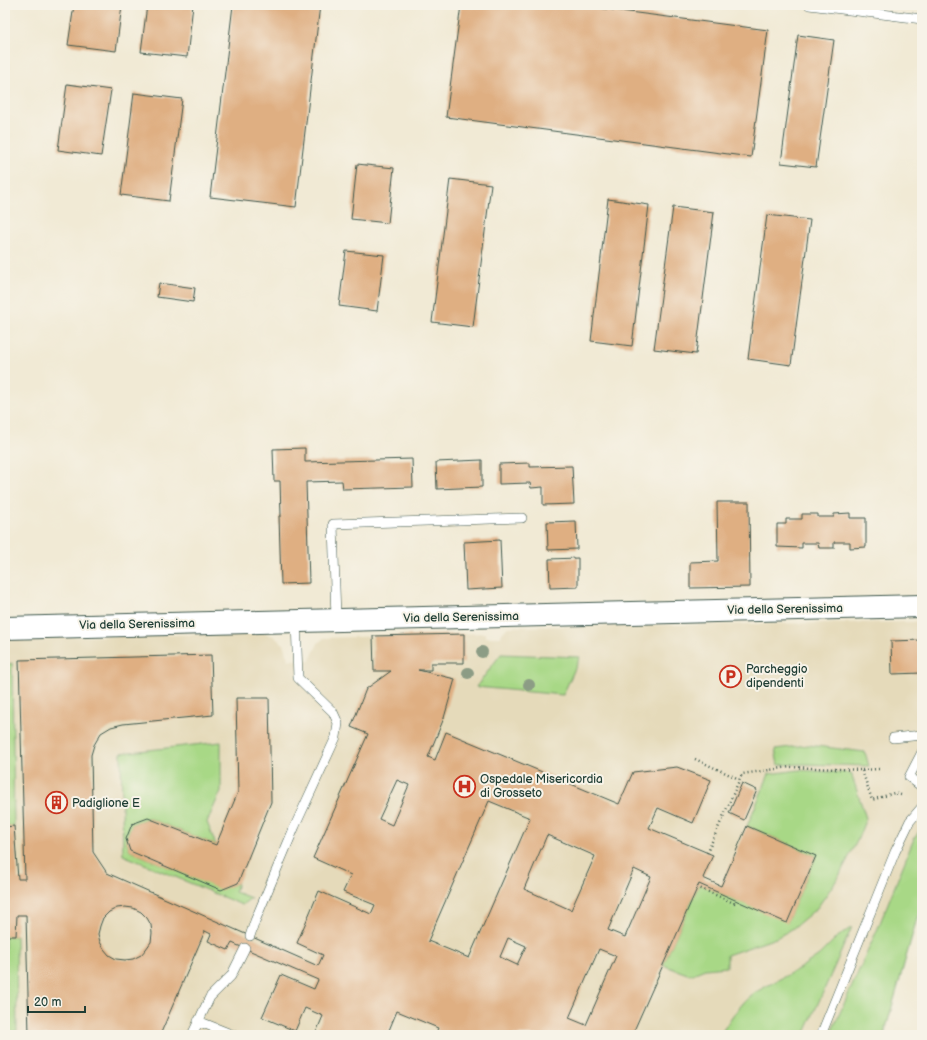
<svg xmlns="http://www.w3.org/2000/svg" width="927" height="1040" viewBox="0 0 927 1040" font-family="'Balsamiq Sans',sans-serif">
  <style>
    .built { fill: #e5daba }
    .green { fill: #a8d886; stroke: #648a5d }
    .building { fill: #dfaf82; fill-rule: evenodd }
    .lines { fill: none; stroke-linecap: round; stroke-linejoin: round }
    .service-casing { stroke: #3e574c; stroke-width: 10 }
    .tertiary-casing { stroke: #3e574c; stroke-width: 24 }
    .path { stroke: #3e574c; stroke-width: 2.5; stroke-dasharray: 1 3; stroke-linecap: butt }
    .service { stroke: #fff; stroke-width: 9 }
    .tertiary { stroke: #fff; stroke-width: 22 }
    .tree { fill: #8c9c85 }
    .labels { text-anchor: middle; stroke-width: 4; stroke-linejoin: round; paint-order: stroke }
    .street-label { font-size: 12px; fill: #1f3d34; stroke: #f7f3e8 }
    .poi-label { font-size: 12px; fill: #1f3d34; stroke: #f7f3e8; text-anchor: start }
  </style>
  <rect width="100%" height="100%" fill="#f7f3e8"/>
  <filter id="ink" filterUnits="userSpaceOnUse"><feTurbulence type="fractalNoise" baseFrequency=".025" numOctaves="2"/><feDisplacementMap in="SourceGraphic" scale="8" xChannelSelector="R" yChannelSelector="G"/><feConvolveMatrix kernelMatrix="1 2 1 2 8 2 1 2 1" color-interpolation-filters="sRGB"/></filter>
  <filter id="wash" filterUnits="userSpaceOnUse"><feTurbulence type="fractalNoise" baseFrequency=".012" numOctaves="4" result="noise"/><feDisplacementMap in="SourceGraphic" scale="16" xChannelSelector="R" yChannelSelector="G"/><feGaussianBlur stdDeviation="0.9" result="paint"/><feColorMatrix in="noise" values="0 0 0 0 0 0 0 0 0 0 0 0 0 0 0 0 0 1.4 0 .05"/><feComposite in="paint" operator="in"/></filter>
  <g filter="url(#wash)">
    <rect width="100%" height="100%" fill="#f1ead5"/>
    <path class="built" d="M918 622 921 630H922V912L918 915 884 1035H5V638L265 633 273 636 282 643 286 650 288 660H310L318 643 324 638 486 633V637H501L502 633 508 627Z"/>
    <path class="green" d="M501 654 580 657 563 695 476 687Z
      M12 663 14 826 5 827V665Z
      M221 742V791L207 822 216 845 148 818 132 824 126 839 130 851 221 889 238 883 235 892 251 898 242 905 123 855 121 753Z
      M808 745 865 752 869 766 804 764 778 765 775 749Z
      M799 770 851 773 866 818 857 841 838 878 817 908 792 929 776 938 727 955V967L705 969 690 975 663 965 699 884 787 922 816 856 747 826 769 774Z
      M922 826V912L918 915 884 1035H830L878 928 913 841Z
      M852 927 804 1035H720L733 1015 746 1000 754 993 800 968 819 955 836 938Z
      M5 936H16L17 1031 12 1032V1035H5Z"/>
    <g id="blocks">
      <path class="building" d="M74 5H122L116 51 68 45Z
        M147 5H193L187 57 141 52Z
        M233 5H320L296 207 210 197Z
        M461 5H575L768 30 751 157 446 117Z
        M798 35 834 40 816 167 781 163Z
        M67 84 111 90 101 156 58 150Z
        M134 93 182 99 169 201 121 195Z
        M357 164 394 168 388 223 351 219Z
        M450 179 491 184 473 327 432 322Z
        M608 199 649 205 632 346 591 341Z
        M673 207 714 212 696 354 654 349Z
        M767 215 810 220 791 365 748 359Z
        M346 251 384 255 377 311 339 306Z
        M159 283 195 288 193 302 157 297Z
        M305 448V462L412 459 413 487 343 489 342 481 306 482 309 583 281 584 279 516H281L280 481H274L273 449Z
        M482 460V487L437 489 436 462Z
        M530 463V467L572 466 574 504 543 505V487L531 488 530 483 499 484V464Z
        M717 502H749L750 587 690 588V562L718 561Z
        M850 513V518H866V547L850 548V542H834V548H819L818 543H802V548L777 547V524H786V519H802V514H818V517H834V514Z
        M576 521 577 549 548 550 547 522Z
        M500 540 502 588 466 590 464 542Z
        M578 558V587L550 588 549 559Z
        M464 634V663H431V670H418L455 679 444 718 428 757 435 760 446 732 619 804 633 772 677 767 711 780 693 823 658 808 649 828 713 855 703 878 721 886 747 826 816 856 787 923 699 884 632 1035H435L438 1028 397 1011 387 1035H315L323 1016 305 1008 295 1031 262 1017 281 975 314 989 318 980 232 943 228 950 208 941 211 934 205 931 160 1035H29L26 915H17L16 936H5V827L14 826 18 879H25L19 660 211 655 213 715 123 724 111 727 101 733 94 745 91 755 93 852 107 873 318 966 323 955 297 943 319 891 371 914 375 905 343 892 351 875 313 858 368 734 351 727 366 689 391 671H374L373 636ZM397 780 409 785 392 825 379 819ZM489 801 530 818 469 958 428 941ZM547 835 595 856 571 910 524 889ZM634 869 651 877 625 937 608 930ZM125 907 133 908 141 912 147 918 151 925 152 933 151 942 146 949 141 955 133 959 125 960 116 959 109 955 104 949 100 942 98 934 100 926 103 918 109 912 117 908ZM508 938 526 946 517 965 500 957ZM599 949 616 956 586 1025 569 1018Z
        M922 640V673L892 674 891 641Z
        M236 698H269L271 802 238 883 221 890 130 851 126 839 132 824 148 818 216 845 238 792Z
        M742 783 757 790 744 820 729 813Z"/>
    </g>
  </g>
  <g filter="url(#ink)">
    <use href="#blocks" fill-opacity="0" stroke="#3e574c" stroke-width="1"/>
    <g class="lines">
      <defs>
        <path id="service" d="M809 5 922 19
          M336 619 333 524 522 518
          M893 738 922 735
          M922 752 909 777 922 787
          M250 936 255 921 295 826 336 737 338 723 333 712 298 678 296 620
          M198 1021 233 1035
          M192 1035 210 997 231 976 245 948
          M821 1035 895 852 910 821 922 807"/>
        <path id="tertiary" d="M5 628 922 606"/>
      </defs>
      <use href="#service" class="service-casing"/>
      <use href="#tertiary" class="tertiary-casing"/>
      <path class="path" d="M695 759 739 779
        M862 770 879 769
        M707 853 742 774 790 767 862 770 872 800 894 793 901 795
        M697 887 734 903 735 900"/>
      <use href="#service" class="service"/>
      <use href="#tertiary" class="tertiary"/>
    </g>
    <g class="tree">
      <circle cx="482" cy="652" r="6"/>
      <circle cx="468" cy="673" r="6"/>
      <circle cx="529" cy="685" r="6"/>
    </g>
  </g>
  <defs>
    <symbol id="parking-ring" viewBox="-11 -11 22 22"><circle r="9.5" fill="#f7f3e8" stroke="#c8321e" stroke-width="1.5"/><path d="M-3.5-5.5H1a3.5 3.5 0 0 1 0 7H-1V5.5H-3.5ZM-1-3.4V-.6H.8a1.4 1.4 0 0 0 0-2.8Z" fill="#c8321e"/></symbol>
    <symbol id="hospital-ring" viewBox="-11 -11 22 22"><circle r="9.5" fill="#f7f3e8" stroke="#c8321e" stroke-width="1.5"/><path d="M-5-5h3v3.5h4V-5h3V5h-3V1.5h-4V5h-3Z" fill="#c8321e"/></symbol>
    <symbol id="building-ring" viewBox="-11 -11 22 22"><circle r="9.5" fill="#f7f3e8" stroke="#c8321e" stroke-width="1.5"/><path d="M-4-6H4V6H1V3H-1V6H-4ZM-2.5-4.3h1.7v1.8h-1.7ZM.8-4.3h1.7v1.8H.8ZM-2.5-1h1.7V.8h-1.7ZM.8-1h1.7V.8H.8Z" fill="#c8321e"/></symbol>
  </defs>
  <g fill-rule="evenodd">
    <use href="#parking-ring" x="718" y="664" width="25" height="25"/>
    <use href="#hospital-ring" x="452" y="774" width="25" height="25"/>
    <use href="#building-ring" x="44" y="790" width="25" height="25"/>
  </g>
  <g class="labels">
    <g class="street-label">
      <text transform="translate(785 609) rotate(-1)" y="4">Via della Serenissima</text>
      <text transform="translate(461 617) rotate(-1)" y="4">Via della Serenissima</text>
      <text transform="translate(137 624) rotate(-1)" y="4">Via della Serenissima</text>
    </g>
    <g class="poi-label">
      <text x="746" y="673">Parcheggio<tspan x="746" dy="14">dipendenti</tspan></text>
      <text x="480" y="783">Ospedale Misericordia<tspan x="480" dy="14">di Grosseto</tspan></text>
      <text x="72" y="807">Padiglione E</text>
    </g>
  </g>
  <rect width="927" height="1040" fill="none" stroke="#f7f3e8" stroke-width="20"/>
  <path d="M28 1006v6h57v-6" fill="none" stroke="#1f3d34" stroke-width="2"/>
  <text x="34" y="1006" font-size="12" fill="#1f3d34" stroke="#f7f3e8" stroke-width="3" paint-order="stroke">20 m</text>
</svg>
